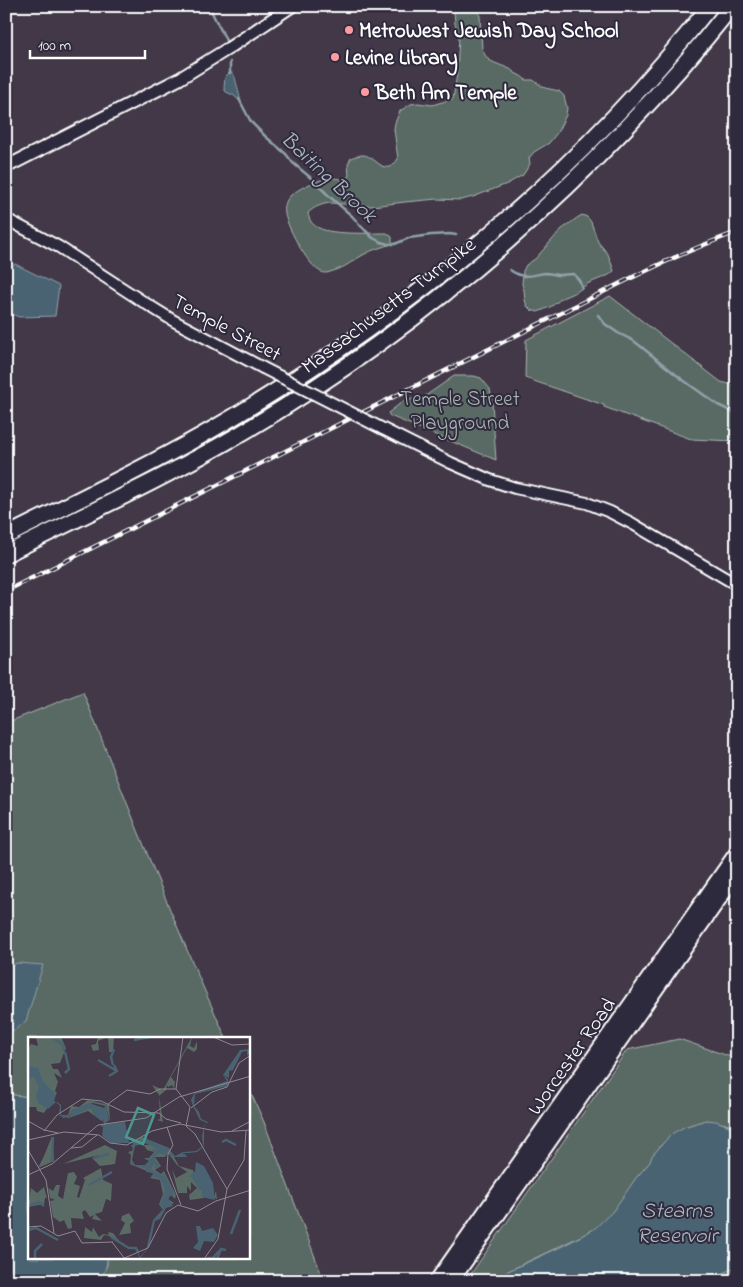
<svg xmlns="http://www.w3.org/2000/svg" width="743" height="1287" viewBox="0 0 743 1287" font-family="'Indie Flower',sans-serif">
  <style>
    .green { fill: #596b64; stroke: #acb5b2 }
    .water { fill: #4a6372; stroke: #92a1aa }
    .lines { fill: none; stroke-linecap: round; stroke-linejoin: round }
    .stream { stroke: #92a1aa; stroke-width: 2.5 }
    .tertiary-casing { stroke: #fff; stroke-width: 14 }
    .secondary-casing { stroke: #fff; stroke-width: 15 }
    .trunk-casing { stroke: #fff; stroke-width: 18 }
    .motorway-casing { stroke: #fff; stroke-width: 19 }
    .tertiary { stroke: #2f2a3d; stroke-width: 10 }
    .secondary { stroke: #2f2a3d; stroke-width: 11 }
    .trunk { stroke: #2f2a3d; stroke-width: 14 }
    .motorway { stroke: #2f2a3d; stroke-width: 15 }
    .rail-casing { stroke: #fff; stroke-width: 4.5 }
    .rail { stroke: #2f2a3d; stroke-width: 2.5; stroke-dasharray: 8; stroke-linecap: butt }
    .tertiary-bridge-casing { stroke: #fff; stroke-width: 14; stroke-linecap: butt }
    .tertiary-bridge { stroke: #2f2a3d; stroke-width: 10 }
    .poi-dot { fill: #ff9aa2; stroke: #2f2a3d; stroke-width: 2 }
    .labels { text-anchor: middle; stroke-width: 4; stroke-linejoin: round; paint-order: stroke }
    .poi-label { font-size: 21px; font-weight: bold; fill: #fff; stroke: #2f2a3d; text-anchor: start }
    .street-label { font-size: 21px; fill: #fff; stroke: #2f2a3d }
    .park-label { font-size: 21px; fill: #acb5b2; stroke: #2f2a3d }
    .water-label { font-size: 22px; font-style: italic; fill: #aeb9c0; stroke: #2f2a3d }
    .inset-river { fill: none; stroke: #4a6372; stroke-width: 2.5 }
    .inset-road { fill: none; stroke: #8e8891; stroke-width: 1 }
    .view { fill: #4b9892; fill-opacity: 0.15; stroke: #4b9892; stroke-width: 2.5 }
    .inset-edge { fill: none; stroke: #fff; stroke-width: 2.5 }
  </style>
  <rect width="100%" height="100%" fill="#423848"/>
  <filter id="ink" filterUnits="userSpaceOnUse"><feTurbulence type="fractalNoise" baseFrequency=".02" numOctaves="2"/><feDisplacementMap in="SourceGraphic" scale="10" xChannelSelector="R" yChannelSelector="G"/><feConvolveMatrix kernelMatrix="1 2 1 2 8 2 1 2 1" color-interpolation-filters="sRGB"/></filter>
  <g filter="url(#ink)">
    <path class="green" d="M456 6H476L480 16 482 49 485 55 489 60 495 63 510 69 515 73 521 76 526 80H533L545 88 559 91 564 96 567 108 566 115 557 133 549 143 534 152 529 158 530 164 523 175 507 184 473 197 461 200 437 199 405 202 372 206 330 203C322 204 314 207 308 213 309 220 312 225 319 228 332 235 371 233 387 233L392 237V244C382 247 371 250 363 255 352 261 345 268 333 271 330 272 328 273 325 273 311 273 287 227 285 214 284 208 285 201 290 196 299 188 318 179 331 178 339 178 343 181 349 176L348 164 351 158C355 156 359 155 364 155 377 157 385 179 398 159L394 129 395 123 400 111 411 104 418 103 432 105 453 99 457 74 459 37 455 24 454 11Z
      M582 215 587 217 591 222 598 242 608 254 614 271 609 275 587 284 578 291 562 298 552 306 538 312 531 310 527 306 525 300 524 290 522 284 523 271 526 265 535 259 562 229C569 225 574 219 582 215Z
      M610 296 721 382 737 386V443L733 441 691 439 604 407V405L525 378 526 340Z
      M454 376H474L481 378 490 389 492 402 496 460 390 416 388 413 406 399H421Z
      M83 692C129 808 174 925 226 1038H29V1097L6 1094V723Z
      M679 1039 737 1059V1129L726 1124 706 1120 684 1127 665 1141 652 1156 650 1162 636 1178 623 1198 613 1211 603 1223 594 1229 581 1236 504 1273V1281H466L627 1050Z
      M249 1089 264 1122 324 1281H99L107 1265V1258H249Z
      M737 1266V1281H708Z"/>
    <path class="water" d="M230 72C232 73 233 73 234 75 235 76 240 98 241 102L233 95 226 92 224 88 225 77Z
      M15 264 59 286 55 316 19 317 6 312V270Z
      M17 963 43 965 26 1021 13 1031 6 1020V968Z
      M6 1094 29 1097V1258H107C107 1267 104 1274 99 1281H6Z
      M706 1120 716 1121 737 1129V1266L708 1281 503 1280 501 1277 504 1273 563 1246 594 1229 613 1211 636 1178 650 1162 652 1156 665 1141 673 1133 684 1127Z"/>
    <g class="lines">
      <path class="stream" d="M210 6C213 19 222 29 226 41
        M230 73V62
        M239 99 251 122 265 136 286 154 293 163 311 178 330 197 352 216 360 225 373 238 381 242 388 244H395L409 238 431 235 450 234 456 235
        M510 270C524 280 530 275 545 273 549 273 553 274 557 275 563 275 569 274 574 274L579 280 582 288
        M598 315 605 324 618 333 634 341 679 377 718 405 737 414"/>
      <defs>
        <path id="tertiary" d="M6 219 59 247 145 303 174 321 263 368
          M383 429 451 463 490 480 515 488 587 503 610 512 633 524 737 585"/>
        <path id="secondary" d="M6 167 179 79 229 48 292 6"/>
        <path id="trunk" d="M437 1281 737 853
          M451 1281 737 873"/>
        <path id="motorway" d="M6 536C75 501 146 468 213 429 402 319 574 179 710 6
          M6 554C84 515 165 478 240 434 429 323 596 177 732 6"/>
      </defs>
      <use href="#tertiary" class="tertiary-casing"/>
      <use href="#secondary" class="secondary-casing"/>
      <use href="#trunk" class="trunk-casing"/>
      <use href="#motorway" class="motorway-casing"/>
      <use href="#tertiary" class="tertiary"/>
      <use href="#secondary" class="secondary"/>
      <use href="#trunk" class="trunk"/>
      <use href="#motorway" class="motorway"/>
      <defs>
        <path id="rail" d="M6 591 619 284C657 265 696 247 737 232"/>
      </defs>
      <use href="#rail" class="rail-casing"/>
      <use href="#rail" class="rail"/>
      <defs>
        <path id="tertiary-bridge" d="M263 368 383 429"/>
      </defs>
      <use href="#tertiary-bridge" class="tertiary-bridge-casing"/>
      <use href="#tertiary-bridge" class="tertiary-bridge"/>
    </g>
  </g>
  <g class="poi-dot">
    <circle cx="349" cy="30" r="5"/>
    <circle cx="335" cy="57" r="5"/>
    <circle cx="365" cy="92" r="5"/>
  </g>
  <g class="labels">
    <g class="poi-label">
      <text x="359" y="37">MetroWest Jewish Day School</text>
      <text x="345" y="64">Levine Library</text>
      <text x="375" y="99">Beth Am Temple</text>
    </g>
    <g class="street-label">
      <text transform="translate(388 305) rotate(-37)" y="7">Massachusetts Turnpike</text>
      <text transform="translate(227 327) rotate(28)" y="7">Temple Street</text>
      <text transform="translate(571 1056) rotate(-55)" y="7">Worcester Road</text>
    </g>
    <g class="park-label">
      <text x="460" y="405">Temple Street<tspan x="460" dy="24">Playground</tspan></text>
    </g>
    <g class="water-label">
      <text transform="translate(330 176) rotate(43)" y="8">Baiting Brook</text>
      <text x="677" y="1217">Stearns<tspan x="677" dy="25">Reservoir</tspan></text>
    </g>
  </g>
  <g transform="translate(28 1037)">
    <rect width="222" height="222" fill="#423848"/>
    <path d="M8 0H33L38 11 32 26 23 27 25 32H30L34 41 26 36 30 45 27 54 29 56 16 76 9 74 8 70H0V12L3 7 10 9ZM70 0H86L85 15H81L80 0 70 4 71 13 65 14 63 8 68 7ZM164 0 162 9 166 11 169 4V12L166 15 159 11 143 40 147 45 146 52 144 48 140 50 139 48 138 53 131 59 135 85 129 83 132 82 131 58 124 48 135 53ZM60 63 81 68 82 85 78 69 65 66 45 73 40 79 33 78 41 80 63 70 68 80 73 81 75 85 60 74 41 81 30 78H40L43 69 51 70ZM24 99 26 124 10 131 16 119ZM114 100 141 111 151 129 165 133 170 150 181 155 186 160 188 154 189 162 174 154 176 161 162 163 161 158 169 151 163 145V154L159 149V156H150L144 132 148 141 159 135 149 128 140 116 137 120H127L133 129 127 133 133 137 136 134 148 158 147 162 143 158 140 162 146 166 134 172 131 167 135 157 132 143 122 141 126 137 102 127 103 118 100 115 106 113 103 108H125L118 103 106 106ZM115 107 119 113 126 115 121 121H116L121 124 117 128H107L104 123 107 108ZM77 108 89 114 87 127 72 129 64 121 71 118 35 127ZM73 131 75 143 84 147 83 164 78 162 74 175 67 177 74 184 64 182 66 178 62 180 57 173 54 175 56 182 43 181 44 191 40 192 36 183 32 185 25 180 22 164 27 163 22 161 20 151 25 154 28 148H32L30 159 35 162 40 136 46 135 49 140 46 147 52 149 49 160 51 161 57 143 55 141ZM16 150 19 161H17L16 167 0 170 3 151 9 156ZM101 176 106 184 102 187 103 196 91 198 97 186 93 183 94 179ZM57 190 64 195 65 190 71 200 75 197 81 198 80 195 85 196 92 205 81 199 76 198 73 203 56 201Z" fill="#596b64" fill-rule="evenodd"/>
    <path d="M212 13 221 12 222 15 219 19V14L214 15 205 33 201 34V41L195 38 200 42V49L167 57 166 69 171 75 173 82 180 85 176 90V107L175 110 169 115 161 116H155V117H157L158 118 159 120H146L143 119 140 114 137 118 131 116 127 119V124L132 128 127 132V125L123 132 134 139 136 136 148 160 144 157 140 161 145 169 138 171 132 182 127 184 122 207 118 214 112 221 110 218 109 212 112 220 118 213 125 183 135 172 132 167 137 154 133 142 123 139 126 136 118 135 117 131 103 128 105 106H83L74 99 75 90 72 89 76 87 75 83 68 80 63 70 48 78 35 81 31 76 32 69 28 65 20 72 10 66 8 59 11 49 6 40 0 42V29L10 31 15 44 28 58 26 64 29 65 33 68V78L40 79 45 73 61 66 76 71 78 68 81 83 77 87 97 85 101 105 120 103 140 111 147 119 155 115 168 114 175 109 174 99 176 89 179 86 172 83 165 69 163 63 166 57 168 55 199 44 195 38ZM117 106 131 113 122 112 127 115 122 122H117L122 124 117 128H107L103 122 107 109ZM168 125 176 129 185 146 187 163 174 160V153L165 140H161L167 134ZM168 189H172L174 194 185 191 190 198 186 205 176 204 172 214 165 211 170 205Z" fill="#4a6372" fill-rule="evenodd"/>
    <path class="inset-river" d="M24 0 36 9V14M106 3 122 0M70 23 89 34M85 28 83 20 86 12M37 36 41 32 37 15M81 39 89 34 86 28M194 105 198 103 208 108M66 121 81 117M24 125 25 100M165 140 173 153M61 148 84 135M0 169 11 165 16 169M0 193 8 191 30 203M203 197 212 173M83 200 101 211H108L110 215M179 221H185L191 214M7 222V214L14 207M189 222 193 212 198 213"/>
    <path class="inset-road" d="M155 0 148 52 162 70 158 89 167 97 199 152M185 0 204 8 223 7M80 67 99 53 122 57 132 52H148M163 71 184 55 199 50 211 26 223 18M0 84 16 93 30 96M139 90 145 108 140 117 139 132 153 168M16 94 29 78 54 62 73 64 96 75 131 76 138 82 153 86M204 94 223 84M0 103 36 95 71 98 82 106 99 108 124 94 152 87 193 95 223 93M43 111 54 110 69 98M0 113 18 143 26 196M0 138 24 127 70 88 118 81 151 60 223 39M0 190 13 189 30 199 47 194 54 206 85 205M84 205 97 222M94 222 120 211 138 176 150 168 170 174 188 164 223 153M176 222 190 202 199 152 216 123 218 94"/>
    <path class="view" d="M110 71 126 78 115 107 98 100Z"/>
    <rect width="222" height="222" class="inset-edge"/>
  </g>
  <rect width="743" height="1287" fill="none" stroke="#2f2a3d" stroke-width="25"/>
  <rect x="12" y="12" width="718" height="1262" fill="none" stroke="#fff" stroke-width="2" filter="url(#ink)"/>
  <path d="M30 50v8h115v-8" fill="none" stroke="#ffffff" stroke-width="2.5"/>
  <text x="38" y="50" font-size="15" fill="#ffffff" stroke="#2f2a3d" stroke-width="4" paint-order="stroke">100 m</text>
</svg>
